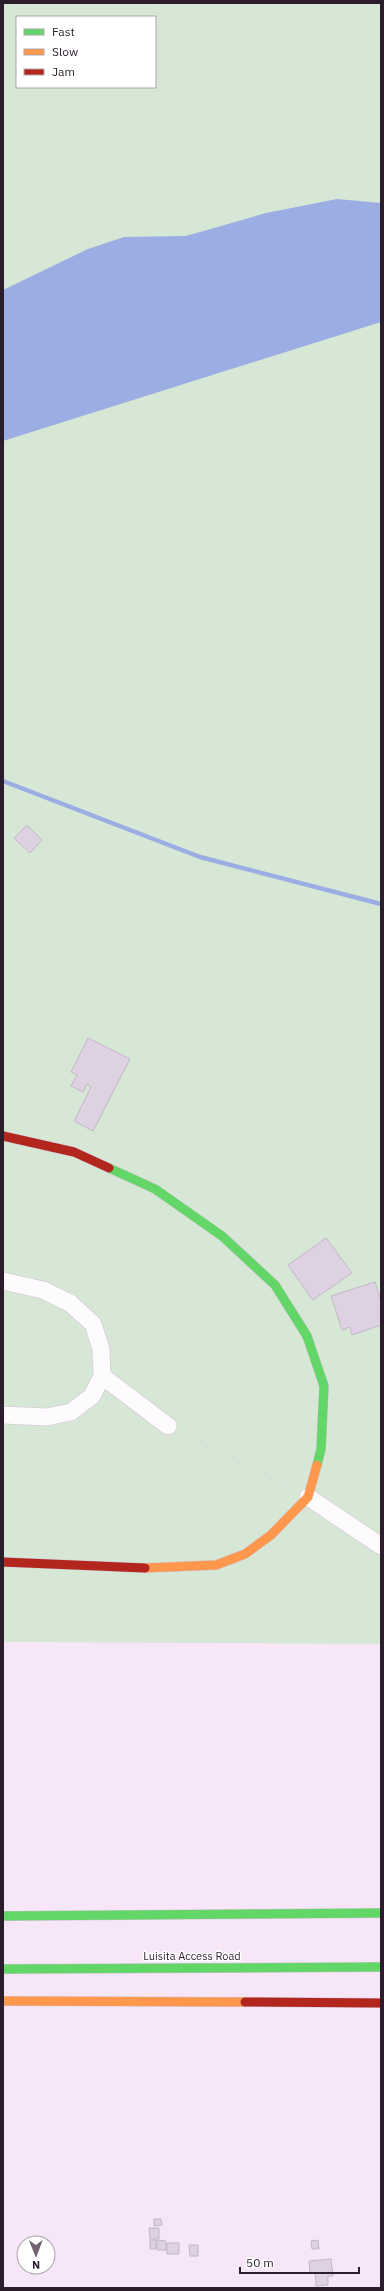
<svg xmlns="http://www.w3.org/2000/svg" width="384" height="2291" viewBox="0 0 384 2291" font-family="'IBM Plex Sans',sans-serif">
  <style>
    .green { fill: #d7e7d6; fill-rule: evenodd }
    .water { fill: #9bade2 }
    .lines { fill: none; stroke-linecap: round; stroke-linejoin: round }
    .stream { stroke: #9bade2; stroke-width: 4.5 }
    .building { fill: #ddd1e2; stroke: #c2b7c7 }
    .street-casing { stroke: #d1c2d2; stroke-width: 18 }
    .fast-casing { stroke: #d1c2d2; stroke-width: 10 }
    .slow-casing { stroke: #d1c2d2; stroke-width: 10 }
    .jam-casing { stroke: #d1c2d2; stroke-width: 10 }
    .path { stroke: #d8d3d9; stroke-width: 2.5; stroke-dasharray: 1 3; stroke-linecap: butt }
    .street { stroke: #fefbfe; stroke-width: 17 }
    .fast { stroke: #63d668; stroke-width: 9 }
    .slow { stroke: #ff974d; stroke-width: 9 }
    .jam { stroke: #b3261e; stroke-width: 9 }
    .labels { text-anchor: middle; stroke-width: 3; stroke-linejoin: round; paint-order: stroke }
    .street-label { font-size: 11px; fill: #2b1d2c; stroke: #fff }
  </style>
  <rect width="100%" height="100%" fill="#f7e6f8"/>
  <path class="green" d="M3 3H381V1644L3 1642ZM17 17H155V87H17Z"/>
  <path class="water" d="M337 199 381 203V322L3 441V290L88 249 124 237 186 236 266 213Z"/>
  <g class="lines">
    <path class="stream" d="M3 781 200 857 381 904"/>
  </g>
  <path class="building" d="M27 825 42 840 30 853 14 838Z
    M88 1038 130 1059 93 1131 74 1121 91 1087 87 1084 83 1092 71 1086 77 1075 71 1072Z
    M326 1238 352 1273 313 1300 288 1265Z
    M375 1282 381 1301V1325L352 1335 350 1327 342 1330 331 1296Z
    M154 2219H161L162 2225 154 2226Z
    M149 2228H159V2239H150Z
    M150 2240H156V2249H150Z
    M157 2240 166 2241V2250H157Z
    M318 2240 319 2249H312L311 2241Z
    M167 2243H179V2254H167Z
    M189 2245H198V2256H190Z
    M331 2259 333 2276H328V2285L316 2286 315 2273H310L309 2261Z"/>
  <g class="lines">
    <defs>
      <path id="street" d="M3 1281 43 1290 70 1303 93 1324 101 1349 102 1376 92 1396 71 1412 47 1417 3 1415
        M102 1376 168 1426
        M308 1497 381 1546"/>
      <path id="fast" d="M109 1168 155 1189 222 1236 275 1285 307 1336 324 1386 321 1449 317 1465
        M3 1916 381 1913
        M3 1969 381 1967"/>
      <path id="slow" d="M145 1568 216 1565 245 1554 271 1535 308 1497 317 1465
        M3 2001 245 2002"/>
      <path id="jam" d="M3 1136 74 1152 109 1168
        M3 1562 145 1568
        M245 2002 381 2003"/>
    </defs>
    <use href="#street" class="street-casing"/>
    <use href="#fast" class="fast-casing"/>
    <use href="#slow" class="slow-casing"/>
    <use href="#jam" class="jam-casing"/>
    <path class="path" d="M182 1433 292 1489"/>
    <use href="#street" class="street"/>
    <use href="#fast" class="fast"/>
    <use href="#slow" class="slow"/>
    <use href="#jam" class="jam"/>
  </g>
  <g class="labels">
    <g class="street-label">
      <text x="192" y="1960">Luisita Access Road</text>
    </g>
  </g>
  <rect width="384" height="2291" fill="none" stroke="#2b1d2c" stroke-width="8"/>
  <rect x="16" y="16" width="140" height="72" fill="#ffffff" stroke="#aaa5ab"/>
  <rect x="24" y="29" width="20" height="6" fill="#63d668" stroke="#aaa5ab"/>
  <text x="52" y="36" font-size="12" fill="#2b1d2c">Fast</text>
  <rect x="24" y="49" width="20" height="6" fill="#ff974d" stroke="#aaa5ab"/>
  <text x="52" y="56" font-size="12" fill="#2b1d2c">Slow</text>
  <rect x="24" y="69" width="20" height="6" fill="#b3261e" stroke="#aaa5ab"/>
  <text x="52" y="76" font-size="12" fill="#2b1d2c">Jam</text>
  <g transform="translate(36 2255) rotate(179)"><circle r="19" fill="#ffffff" stroke="#aaa5ab"/>
  <path d="M0-3L7 15L0 10L-7 15Z" fill="#726373"/>
  <text y="-6" font-size="11" font-weight="bold" text-anchor="middle" fill="#2b1d2c">N</text>
  </g>
  <path d="M240 2267v6h119v-6" fill="none" stroke="#2b1d2c" stroke-width="2"/>
  <text x="246" y="2267" font-size="12" fill="#2b1d2c" stroke="#ffffff" stroke-width="3" paint-order="stroke">50 m</text>
</svg>
